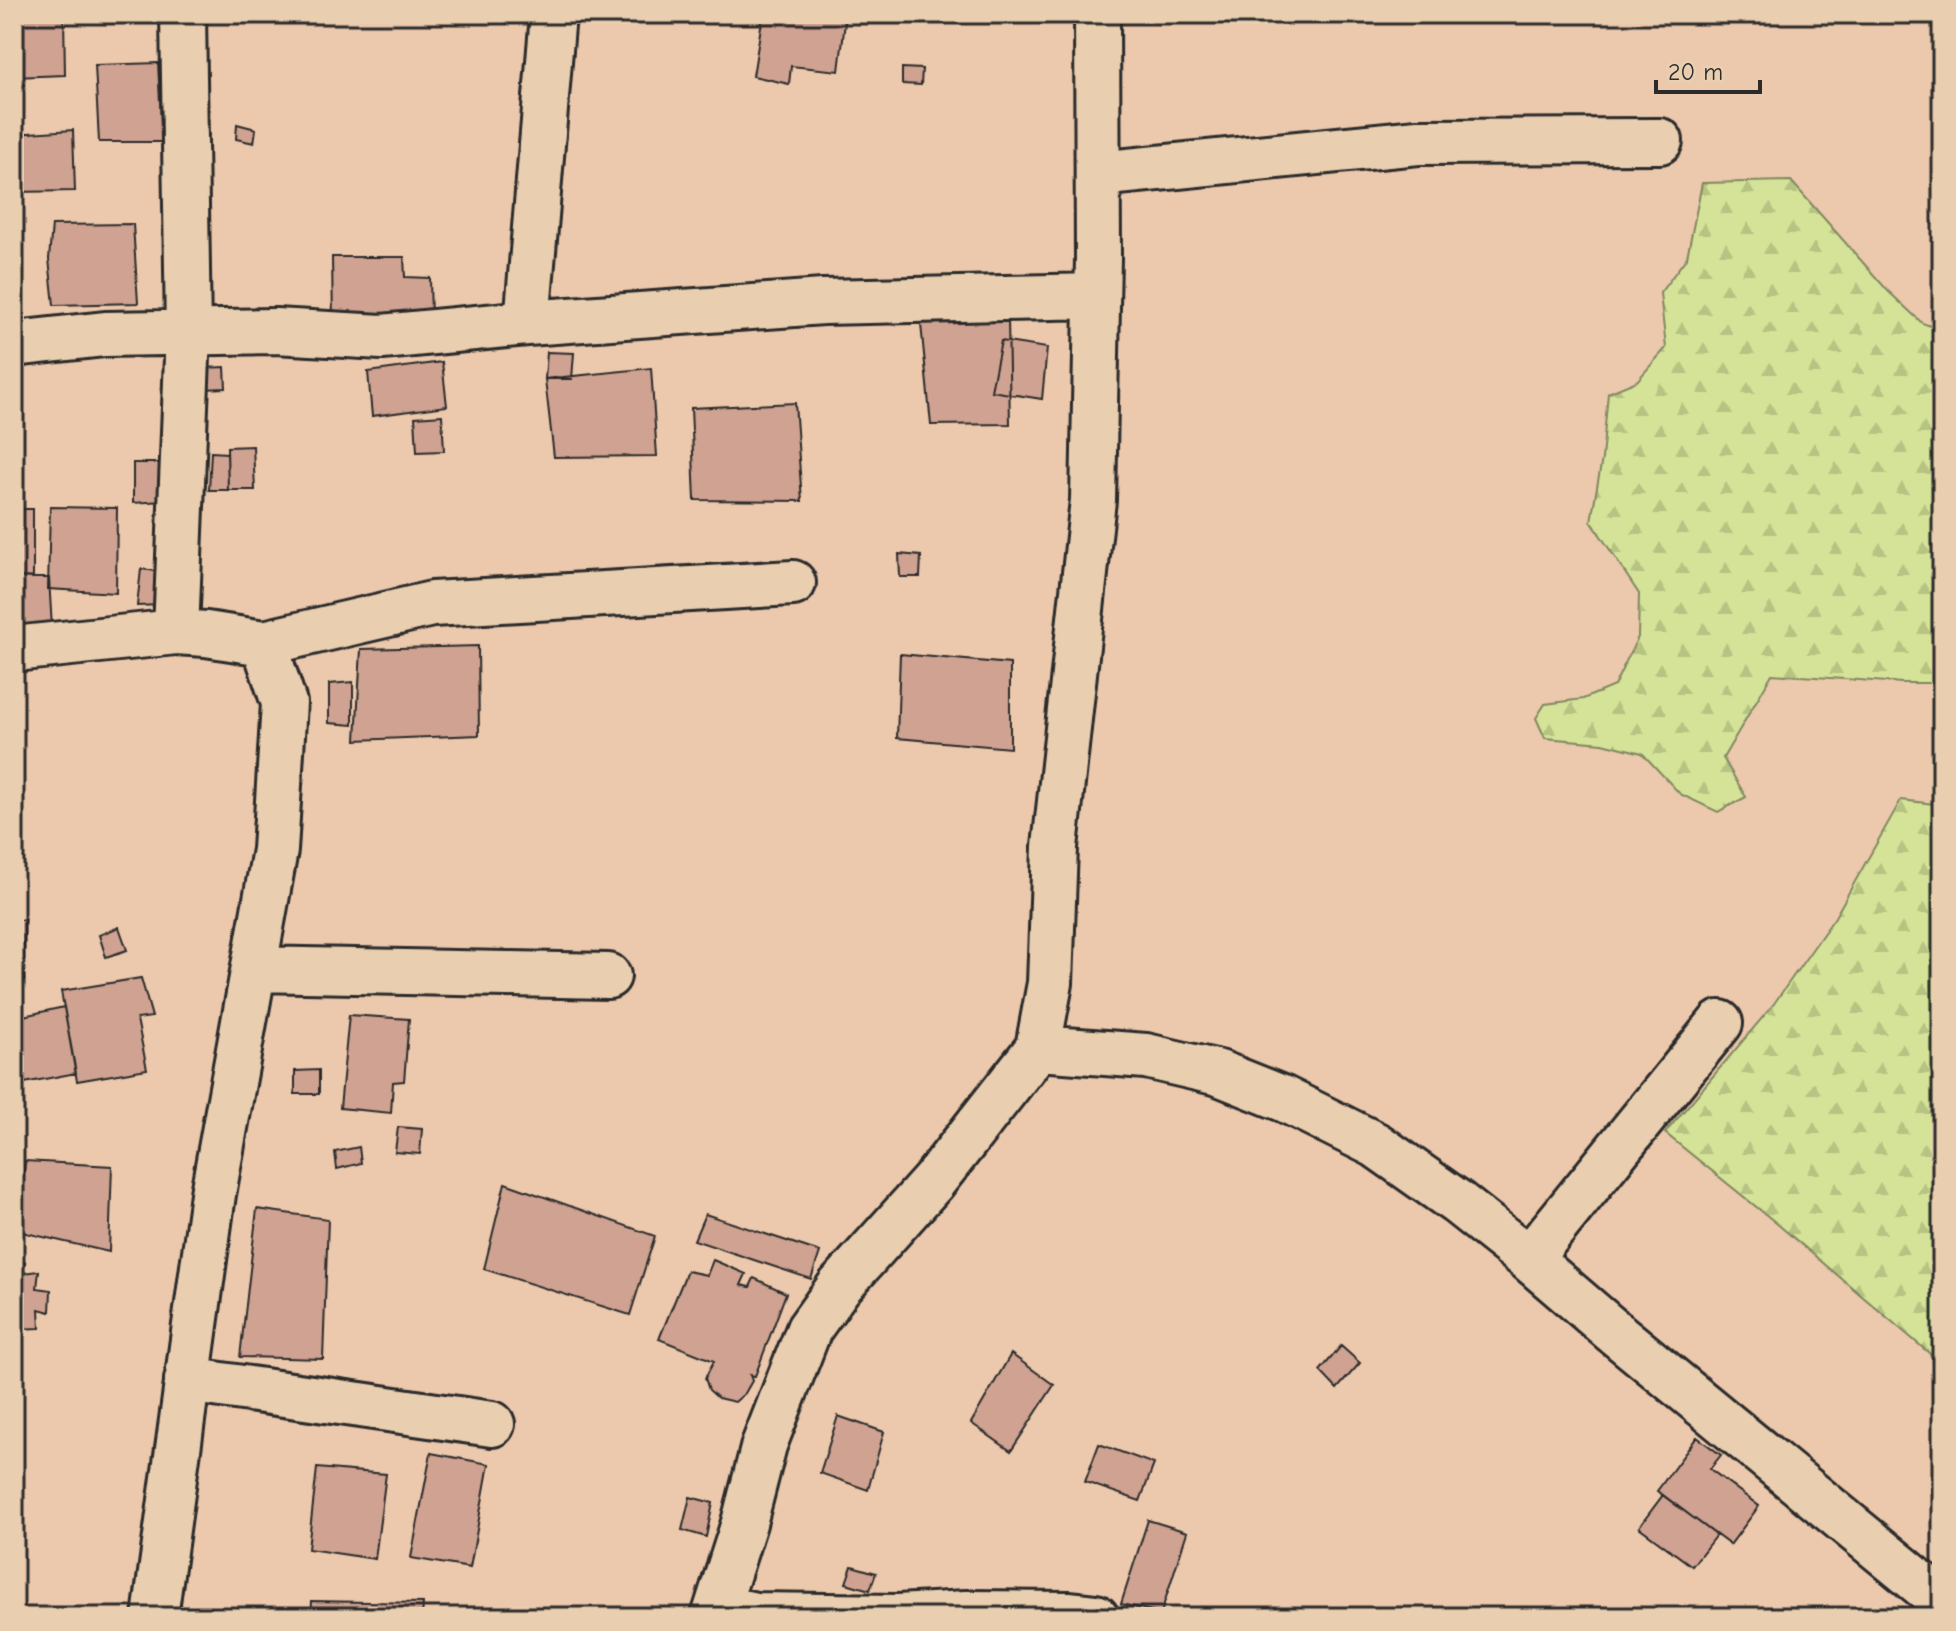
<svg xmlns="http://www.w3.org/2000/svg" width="1956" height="1631" viewBox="0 0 1956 1631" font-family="'Comic Neue',sans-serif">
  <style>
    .forest { fill: url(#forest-firs); stroke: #808761; stroke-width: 2 }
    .building { fill: #cfa291; stroke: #2b2b2b; stroke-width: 2 }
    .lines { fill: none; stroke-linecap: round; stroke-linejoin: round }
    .minor-casing { stroke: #2b2b2b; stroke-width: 50 }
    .minor { stroke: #e9ceb0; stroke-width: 44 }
  </style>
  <defs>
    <pattern id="forest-firs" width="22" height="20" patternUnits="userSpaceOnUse" patternTransform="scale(2)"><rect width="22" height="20" fill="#d4e397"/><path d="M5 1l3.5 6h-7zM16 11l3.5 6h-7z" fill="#b6c382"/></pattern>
  </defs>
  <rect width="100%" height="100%" fill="#ecc9ad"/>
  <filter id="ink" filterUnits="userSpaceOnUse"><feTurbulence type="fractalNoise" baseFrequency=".0125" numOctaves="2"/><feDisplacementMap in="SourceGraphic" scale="16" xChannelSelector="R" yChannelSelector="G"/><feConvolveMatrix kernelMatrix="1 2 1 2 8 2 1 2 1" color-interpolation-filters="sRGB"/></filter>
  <g filter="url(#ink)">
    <path class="forest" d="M1791 181 1888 291 1922 323 1942 330V683H1902L1772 674 1723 758 1746 797 1718 812 1680 794 1642 753 1603 743 1545 738 1536 718 1545 704 1583 699 1614 686 1638 637 1639 594 1591 521 1602 459 1608 393 1637 381 1666 348 1660 293 1687 257 1702 183Z
      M1901 800 1942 805V1364L1775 1222 1665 1133 1773 1005 1835 917Z"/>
    <path class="building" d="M14 14H64L65 75 14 77Z
      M763 14H846L839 71 791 66 789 84 753 76Z
      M158 63 162 142H99L95 65Z
      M902 68 922 69 921 85 902 84Z
      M237 124 256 129 254 143 236 139Z
      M73 130 75 191 14 192V134Z
      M133 224 138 303 54 305 49 259 52 225Z
      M332 257H404L405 277 430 278 431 320 333 322Z
      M920 314 1008 319 1010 424 931 425Z
      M1001 341 1047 348 1042 399 991 391Z
      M547 352 574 353 572 379H545Z
      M442 362 447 406 372 416 368 372Z
      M225 367 226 388 203 389V368Z
      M651 368 657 456 554 457 545 379Z
      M795 403 802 501 695 500 691 408Z
      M442 415 444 451 417 452 415 417Z
      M253 446 255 490H228L227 447Z
      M211 452 227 453 228 490H209Z
      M133 463H162L163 501 133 503Z
      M50 507 117 508 116 593 48 589Z
      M14 509H33V578L14 577Z
      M899 554 921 556 920 577H900Z
      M141 569 164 572 160 605 137 606Z
      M15 577 49 578 52 628 16 629Z
      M478 646 479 735 356 740 361 649Z
      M900 654 1010 664V748L897 738Z
      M353 682V725L329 723V684Z
      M14 920H24V983H14Z
      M119 927 127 950 106 957 99 935Z
      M141 978 152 1017 137 1019 147 1069 77 1081 61 991Z
      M64 1007 76 1073 14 1085V1018Z
      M349 1015 409 1019 404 1081 393 1082 391 1113 340 1108Z
      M319 1070V1094H295V1071Z
      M398 1127 422 1129 420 1154 395 1152Z
      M359 1147 361 1163 337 1169 335 1152Z
      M25 1161 112 1166 109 1252 17 1231Z
      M505 1183 655 1236 630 1315 484 1269Z
      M257 1209 328 1219 323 1359 240 1357Z
      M705 1214 820 1252 811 1279 694 1240Z
      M713 1260 746 1274 741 1285 750 1287 754 1278 786 1293 755 1376 750 1375 752 1381 745 1393 735 1402 718 1398 709 1390 705 1378 714 1361 659 1339 687 1271 707 1275Z
      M14 1262H25L23 1273 39 1271 37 1288 51 1290 50 1312 39 1309 40 1328 14 1329Z
      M1341 1346 1360 1363 1337 1389 1320 1371Z
      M1011 1354 1054 1385 1011 1451 971 1423Z
      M838 1416 884 1432 868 1490 820 1473Z
      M1697 1437 1721 1455 1710 1469 1759 1506 1730 1545 1657 1491Z
      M1099 1444 1154 1464 1140 1501 1085 1482Z
      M431 1453 489 1464 470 1568 411 1558Z
      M317 1468 386 1474 375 1559 308 1549Z
      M1663 1495 1716 1535 1692 1566 1639 1527Z
      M690 1497 713 1503 706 1537 682 1530Z
      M1148 1520 1187 1532 1161 1613 1121 1604Z
      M852 1566 876 1573 870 1590 846 1583Z
      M312 1601 423 1603 422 1617H311Z"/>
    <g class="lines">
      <defs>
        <path id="minor" d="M1098 174 1418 142 1660 141
          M527 323 553 14
          M14 344 105 334 275 331 382 337 527 323 823 302 1097 296
          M176 632 188 332 183 14
          M264 643 432 604 793 583
          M14 649 176 632 206 634 264 643 284 703 275 850 213 1194 155 1617
          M254 969 608 976
          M1038 1048 1146 1056 1219 1073 1284 1099 1376 1145 1457 1202 1529 1259 1613 1331 1942 1601
          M1529 1259 1720 1023
          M187 1380 492 1424
          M718 1607 755 1615 898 1617 966 1613 1070 1614 1096 1617
          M714 1617 744 1523 764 1445 809 1329 839 1287 933 1182 1038 1048 1050 983 1055 847 1093 500 1098 258 1097 14"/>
      </defs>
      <use href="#minor" class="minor-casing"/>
      <use href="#minor" class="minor"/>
    </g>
  </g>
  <rect width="1956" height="1631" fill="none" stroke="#e9ceb0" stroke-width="48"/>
  <rect x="24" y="24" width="1908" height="1583" fill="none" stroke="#2b2b2b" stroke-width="3" filter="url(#ink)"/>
  <path d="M1656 80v12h104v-12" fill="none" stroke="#2b2b2b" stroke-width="4"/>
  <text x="1668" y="80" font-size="24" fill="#2b2b2b" stroke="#e9ceb0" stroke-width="6" paint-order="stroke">20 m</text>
</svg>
